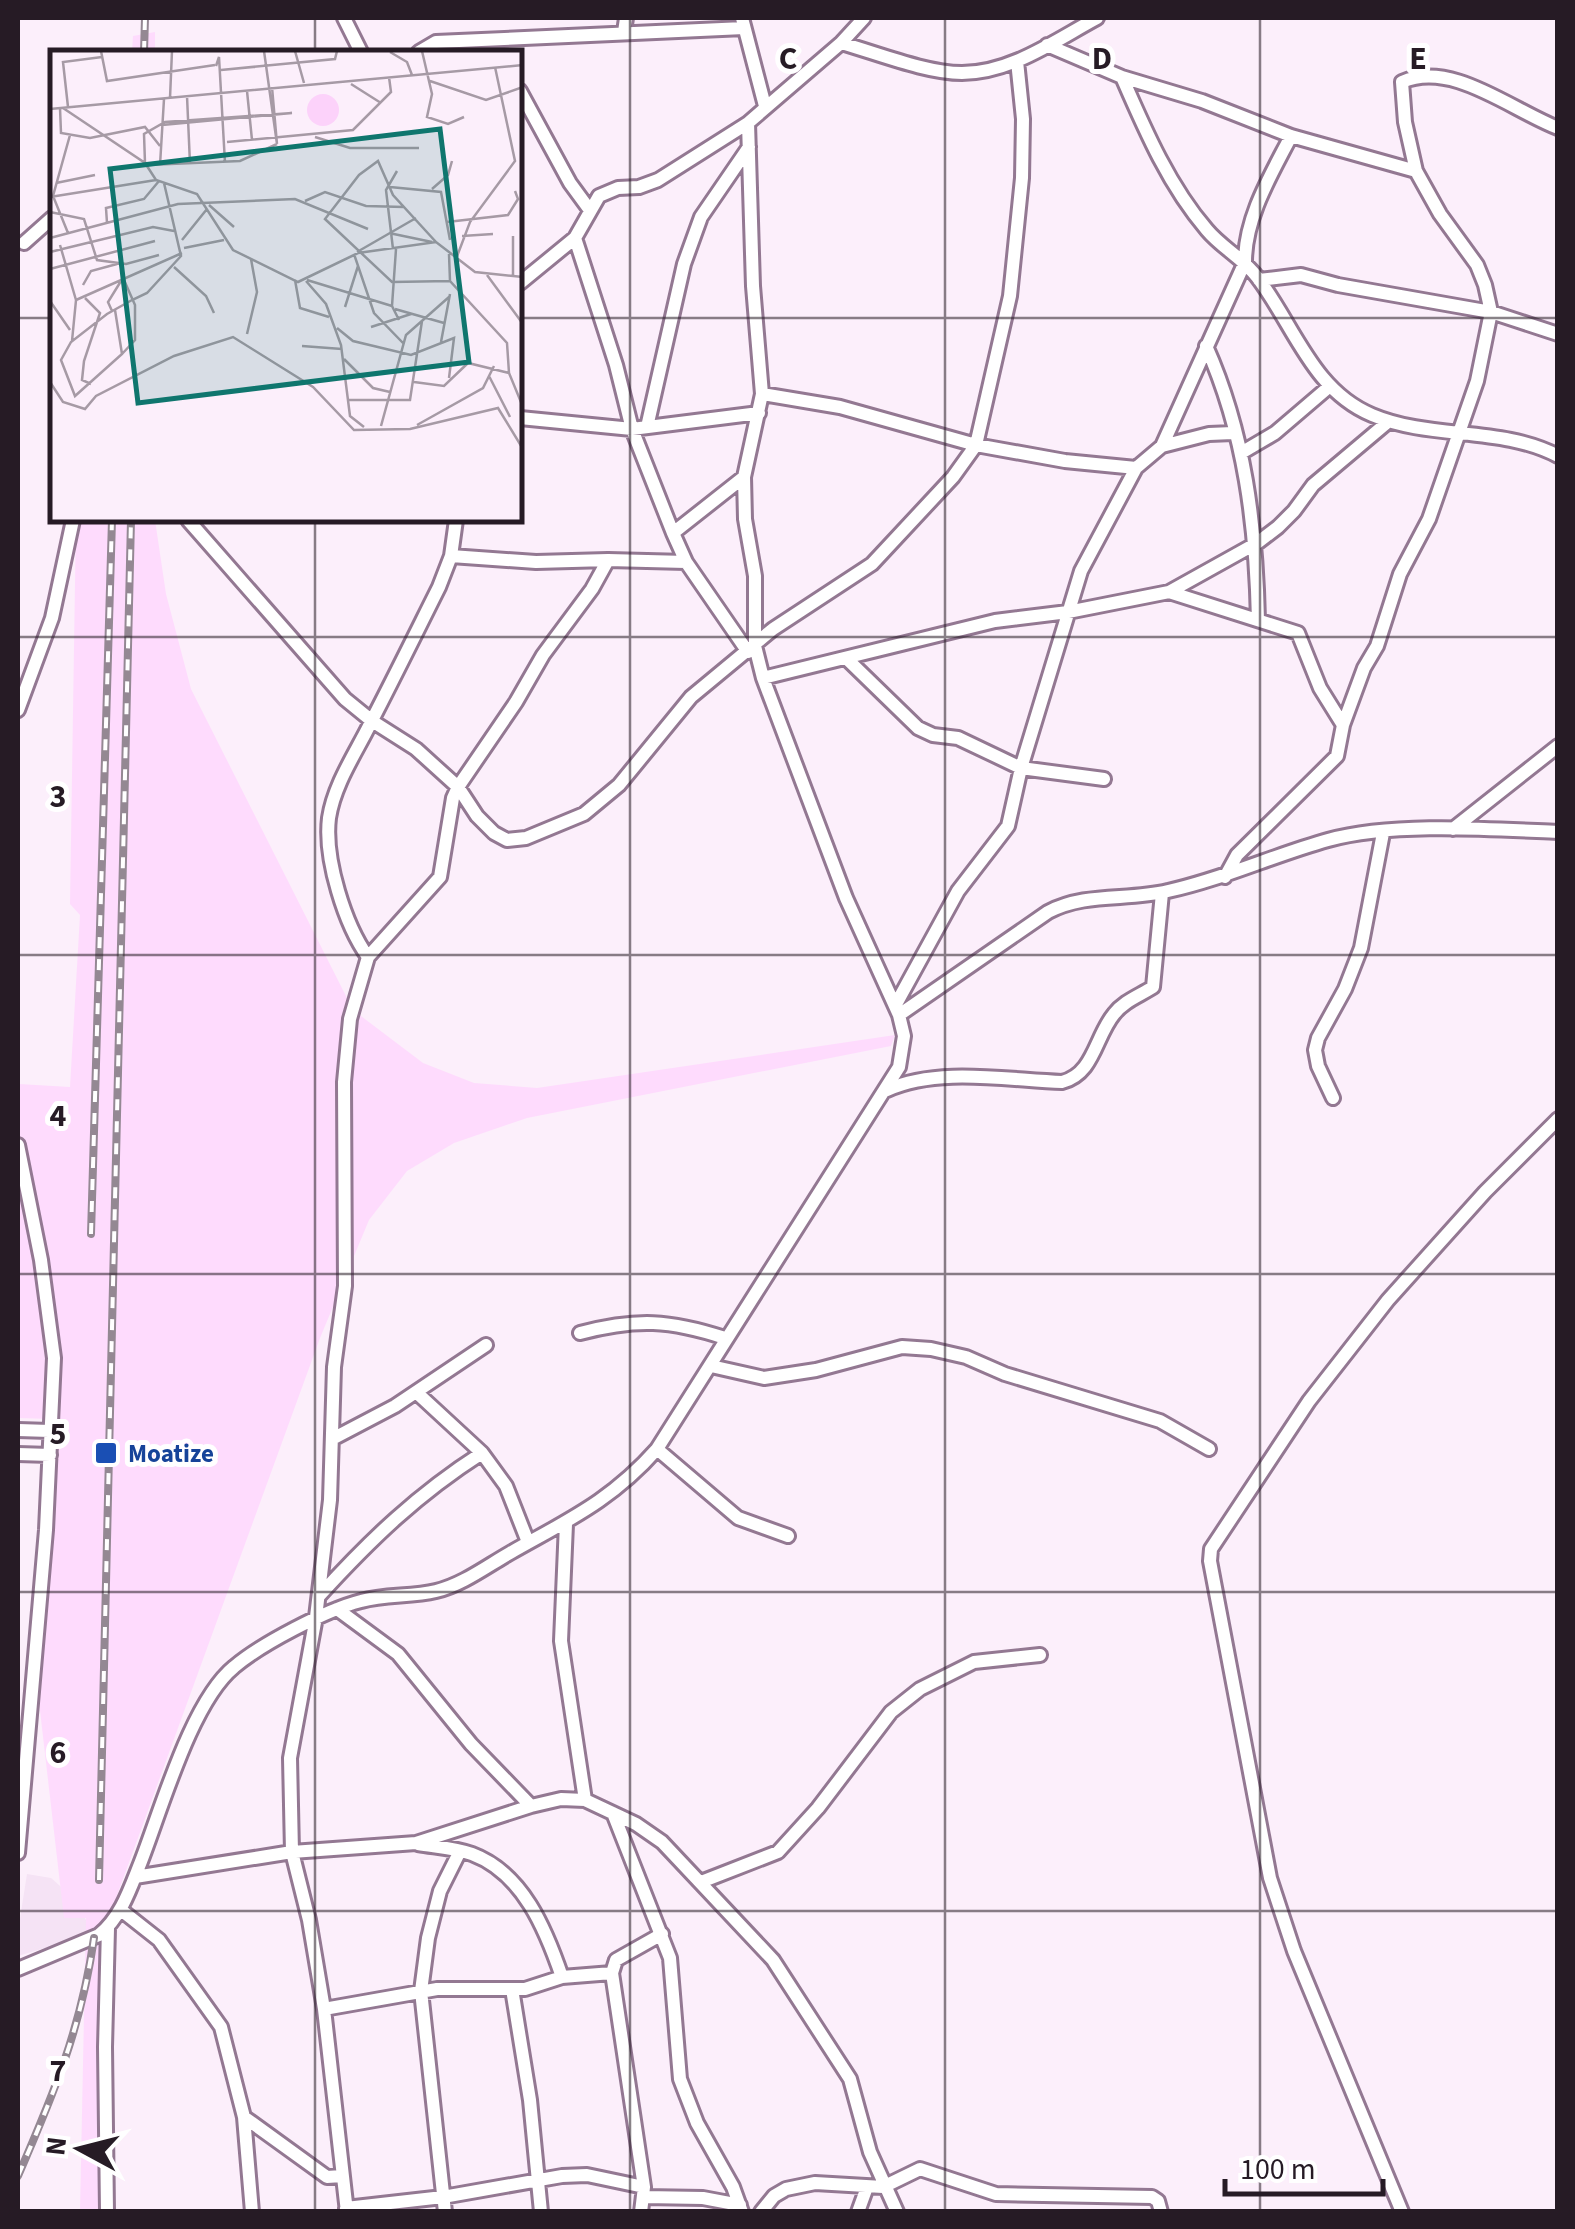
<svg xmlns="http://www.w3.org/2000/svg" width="1575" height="2229" viewBox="0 0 1575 2229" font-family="'Source Sans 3',sans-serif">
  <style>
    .commercial { fill: #f5e3f5 }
    .built { fill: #fedbfd }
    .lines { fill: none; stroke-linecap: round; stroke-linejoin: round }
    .street-casing { stroke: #937892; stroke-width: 18 }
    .street { stroke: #fff; stroke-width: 12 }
    .rail-casing { stroke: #948893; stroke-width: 8 }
    .rail { stroke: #fff; stroke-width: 4; stroke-dasharray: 11; stroke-linecap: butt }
    .grid { fill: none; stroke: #261b25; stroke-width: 2.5; stroke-opacity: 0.55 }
    .transit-dot { fill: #1a4fb4; stroke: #fff; stroke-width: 4 }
    .labels { text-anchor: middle; stroke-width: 10; stroke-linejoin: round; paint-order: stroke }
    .transit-label { font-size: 25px; font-weight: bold; fill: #164399; stroke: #fff; text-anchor: start }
    .inset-road { fill: none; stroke: #a69aa5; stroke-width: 2.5 }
    .view { fill: #0f766e; fill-opacity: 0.15; stroke: #0f766e; stroke-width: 5 }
    .inset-edge { fill: none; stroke: #261b25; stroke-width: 5 }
    .grid-label { font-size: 32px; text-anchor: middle; font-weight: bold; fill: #261b25; stroke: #fff; stroke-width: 10; stroke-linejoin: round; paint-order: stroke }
  </style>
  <rect width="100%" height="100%" fill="#fceffb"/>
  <path class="commercial" d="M27 1874 51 1878 78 1902 92 1934 18 1956V1931Z"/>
  <path class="built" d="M155 32V52H132L133 36Z
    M76 520H155L166 594 191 689 353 1010 423 1063 474 1083 537 1088 895 1035 891 1046 527 1118 454 1143 407 1171 369 1220 320 1338 111 1912 108 2211H80L86 1918H64L39 1702 52 1419 18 1418 19 1084 70 1087 80 915 70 904Z"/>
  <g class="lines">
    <defs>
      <path id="street" d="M344 18 361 52
        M742 18 765 106
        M624 32 626 18
        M841 43C877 53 926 73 962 73 1011 73 1056 40 1097 18
        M1047 45 1122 77 1202 101 1291 136 1416 171
        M419 52 436 42 744 28
        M1122 77C1145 130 1169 186 1207 230 1222 248 1243 258 1257 277 1294 325 1312 390 1372 415 1431 440 1501 426 1558 456
        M520 91 570 183 589 209
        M575 238 616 365 632 429 673 533 686 562 748 652
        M24 243 52 218
        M1259 280 1301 275 1338 285 1491 312 1558 334
        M520 283 575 238 599 196 618 188 639 187 658 180 748 123
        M1206 346C1245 433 1256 526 1258 620
        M762 394 840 407 976 445 1065 461 1136 468
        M520 418 632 429 759 413
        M647 427 684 264 701 217 749 147
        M1162 446 1245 262C1245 217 1271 175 1291 136
        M1241 453 1275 433 1330 386
        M188 520 345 699 372 721 416 749 458 787 477 816 494 833 507 840 526 838 584 814 619 785 691 697 773 629 872 564 953 477 976 445 1010 296 1022 178 1023 119 1017 61
        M673 533 744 477
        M451 556 536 562 608 560 686 562
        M1169 592 1298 633 1320 688 1343 725
        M846 658 918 728 933 735 958 738 1021 768 1104 779
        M763 678 995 621 1068 612 1169 592 1257 543 1278 527 1294 511 1313 485 1389 421
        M18 710 52 618 73 520
        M1453 829 1558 746
        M1225 877 1237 855 1337 756 1343 725 1364 668 1377 646 1400 574 1429 519 1477 381 1491 312 1485 285 1477 265 1440 214 1416 171 1405 122 1402 82C1452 60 1511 110 1558 128
        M368 957C345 925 324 859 329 818 334 785 355 754 369 726 393 680 416 633 439 587L451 556 456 520
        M895 1006 958 891 1008 826 1021 768 1081 571 1136 468 1162 446 1209 434 1233 433
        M899 1015 1048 912C1086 892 1127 901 1168 891 1223 879 1274 855 1328 840 1392 822 1490 829 1558 832
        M887 1090C938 1067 1007 1080 1062 1082 1094 1074 1095 1037 1114 1014 1124 1001 1139 996 1153 987L1162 893
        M1333 1098 1318 1066 1315 1050 1318 1038 1345 989 1361 948 1383 833
        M18 1145 41 1260 54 1358 46 1530 18 1853
        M580 1333C637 1318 670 1320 725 1338
        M711 1366 764 1378 816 1370 902 1347 931 1349 966 1357 1005 1374 1160 1421 1209 1449
        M416 1392 482 1453 506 1486 528 1542
        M18 1430 50 1431
        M334 1438 395 1406 486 1345
        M657 1449 738 1518 788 1536
        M18 1454 50 1455
        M566 1524 561 1641 585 1800
        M320 1595C371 1539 418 1494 482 1453
        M337 1609 398 1654 471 1744 531 1806
        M613 1813 670 1958 680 2079 697 2123 733 2187 742 2212
        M418 1844C436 1847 455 1848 472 1854 523 1873 546 1930 562 1977
        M135 1877 292 1852 416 1843 531 1806 561 1799 585 1800 636 1824 662 1842 773 1960 850 2079 870 2152 897 2212
        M701 1882 778 1852 818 1808 891 1712 920 1689 974 1662 1040 1655
        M121 1910 159 1940 221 2027 244 2117 252 2212
        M18 1969 99 1935C121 1917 130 1889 140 1864 161 1811 191 1702 234 1667 261 1644 326 1610 361 1601 385 1594 411 1597 436 1591 462 1585 487 1566 510 1553 568 1520 611 1501 657 1449L899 1067 904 1036 899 1015 846 898 763 678 755 646V576L745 519 744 477 762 394 753 286 748 123 841 43 864 18
        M612 1973 644 2187 641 2212
        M512 1989 530 2100 541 2212
        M324 2009 437 1989H525L562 1977 612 1973 616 1960 662 1934
        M244 2117 327 2177 342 2176
        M644 2197 703 2198 740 2205
        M346 2208 443 2197 562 2176 587 2175 644 2187
        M107 2212 105 2047 108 1928
        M347 2212 324 2009 309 1920 292 1852 290 1758 316 1617 330 1500 334 1367 345 1286 344 1082 350 1019 368 957 440 877 453 798 458 787 516 702 543 655 592 589 608 560
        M445 2212 421 1991 428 1938 440 1891 460 1851
        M761 2212 774 2196 786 2189 815 2183 883 2187 920 2169 996 2194 1152 2197 1158 2201 1161 2212
        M858 2212 867 2187
        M1402 2212 1294 1951 1270 1878 1210 1561 1211 1549 1309 1401 1388 1300 1485 1192 1558 1119"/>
    </defs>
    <use href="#street" class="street-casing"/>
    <use href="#street" class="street"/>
    <defs>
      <path id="rail" d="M144 52 145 18
        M91 1234 112 520
        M99 1880 131 520
        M18 2176C54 2093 81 2029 94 1938"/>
    </defs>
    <use href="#rail" class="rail-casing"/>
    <use href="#rail" class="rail"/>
  </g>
  <path class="grid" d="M315 18V52M630 18V2212M945 18V2212M1260 18V2212M18 318H52M520 318H1558M315 520V2212M18 637H1558M18 955H1558M18 1274H1558M18 1592H1558M18 1911H1558"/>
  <rect class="transit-dot" x="94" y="1441" width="24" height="24" rx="5"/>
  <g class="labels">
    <g class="transit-label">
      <text x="128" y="1462">Moatize</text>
    </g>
  </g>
  <g transform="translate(50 50)">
    <rect width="472" height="472" fill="#fceffb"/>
    <path d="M257 60a16 16 0 1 1 32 0a16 16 0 1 1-32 0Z" fill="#fcd2fa"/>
    <path class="inset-road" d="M51 1 57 31 165 15M214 1 227 94 222 37M245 1 254 33M372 1 382 44 377 67 398 74 414 67M340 2 357 12 362 25M166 16 169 7 175 113M171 20 285 9 287 1M380 31 436 50 473 37M301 34 331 53M197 41 202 90M137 46 140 114M120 48 122 1M18 57 13 12 52 7M10 58 11 83 40 88 95 77 110 96M13 58 95 113 106 130 147 144 183 200 248 232 308 203 386 192 425 222 473 227M0 59 473 15M265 87 300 98H369M177 92 303 80 341 42 339 27M95 113 94 84 115 72 242 63 112 75M97 115 190 111 227 94M110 115 114 49M6 133 45 125M340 137 391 142 400 190M382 139 398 125 402 111M0 147 106 130M255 151 275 142 316 156 354 157M159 155 184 177M0 162 34 169 47 210 76 214 109 205M397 172 458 165 468 149 465 141M57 173 56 158 94 149 109 131M18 183 3 146 20 85M339 183 382 192M412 186 443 184M0 188 128 154 245 149 318 179M132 190 157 159M386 192 343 145 328 111 309 125 275 169 342 232 400 231M10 195 26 250 22 291M134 198 174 190M343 199 336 140 347 121M346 199 342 256 349 270M0 202 103 177 124 181M307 202 366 168M304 204 324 263 353 293M399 204 400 231 457 293 459 323 473 357M406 209 420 172 465 111 445 17M124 217 156 246 164 263M0 219 105 191M437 225 473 274M463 227V186M245 230 250 258 279 267M257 230 342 256M256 231 276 254 291 295 300 366 314 377M33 235 41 221 67 214M35 248 50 263 34 311 32 330 41 334M26 250 132 203M0 251 20 280M295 257 308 216M345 259 394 273M65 260 72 304 25 346 11 310 21 292 57 264 82 250 97 243 131 206 114 133M62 261 58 252 71 231M321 277 361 264M287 278 303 291 361 305 404 288 399 328M197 284 207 242 201 209M391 292 400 244M252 296 292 299M72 304 85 290V255L74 230M294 309 323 338 340 342M439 326 460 367M0 332 13 352 35 359 46 346 124 306 183 287 263 337 304 380 360 379 448 358 473 399M364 332 394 336 418 313 459 323M297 350H360L372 271M367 375 433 338 444 316M331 376 356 285 399 247"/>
    <path class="view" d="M390 79 419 312 88 353 60 119Z"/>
    <rect width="472" height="472" class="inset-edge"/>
  </g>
  <g class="grid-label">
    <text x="788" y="69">C</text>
    <text x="1102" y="69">D</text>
    <text x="1418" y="69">E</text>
    <text x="58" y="807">3</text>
    <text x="58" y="1126">4</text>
    <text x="58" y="1444">5</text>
    <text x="58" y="1763">6</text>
    <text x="58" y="2081">7</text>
  </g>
  <rect width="1575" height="2229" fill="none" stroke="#261b25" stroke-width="40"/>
  <g transform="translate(80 2149) rotate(277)" stroke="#ffffff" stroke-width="8" paint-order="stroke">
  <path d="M0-8L18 38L0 25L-18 38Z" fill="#261b25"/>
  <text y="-15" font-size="28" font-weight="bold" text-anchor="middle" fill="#261b25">N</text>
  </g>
  <path d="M1225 2179v15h158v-15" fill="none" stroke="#261b25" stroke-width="5"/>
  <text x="1240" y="2179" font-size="30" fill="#261b25" stroke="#ffffff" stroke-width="8" paint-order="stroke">100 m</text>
</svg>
